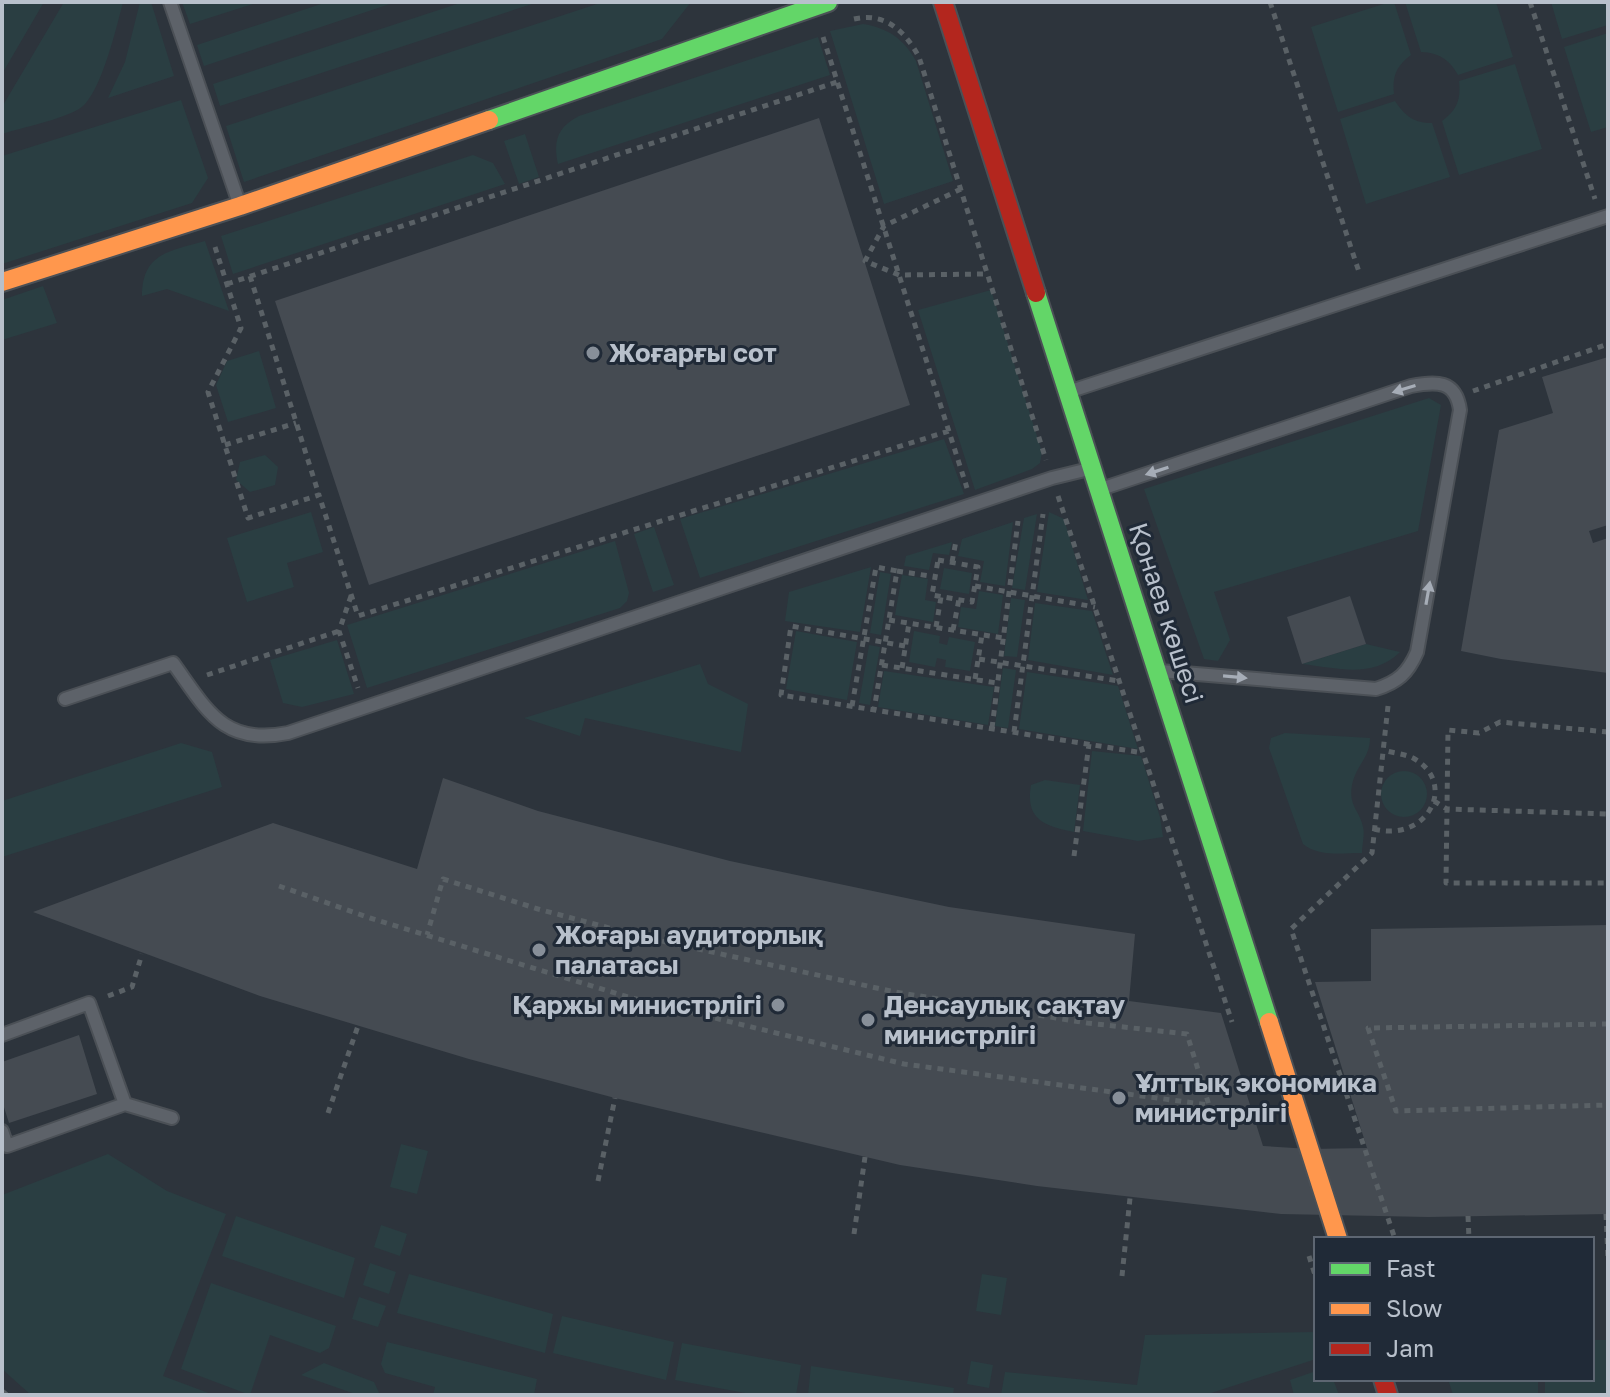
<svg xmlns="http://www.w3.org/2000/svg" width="1610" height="1397" viewBox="0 0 1610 1397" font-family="'Golos Text',sans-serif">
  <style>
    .green { fill: #2a3e42 }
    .building { fill: #454b52 }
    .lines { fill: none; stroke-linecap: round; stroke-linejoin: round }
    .lane-casing { stroke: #4b5056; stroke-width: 16 }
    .fast-casing { stroke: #4b5056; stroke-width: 22 }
    .slow-casing { stroke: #4b5056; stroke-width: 22 }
    .jam-casing { stroke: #4b5056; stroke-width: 22 }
    .path { stroke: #5a6166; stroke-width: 5; stroke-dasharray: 6 6; stroke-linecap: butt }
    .lane { stroke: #5d6269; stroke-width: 12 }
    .fast { stroke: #63d668; stroke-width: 18 }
    .slow { stroke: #ff974d; stroke-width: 18 }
    .jam { stroke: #b3261e; stroke-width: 18 }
    .oneway { fill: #a6adb7 }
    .poi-dot { fill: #878f99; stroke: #202a37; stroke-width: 3 }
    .labels { text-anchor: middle; stroke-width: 6; stroke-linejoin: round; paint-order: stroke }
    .poi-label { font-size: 26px; font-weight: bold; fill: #b8c0cb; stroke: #202a37; text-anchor: start }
    .street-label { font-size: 26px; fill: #b8c0cb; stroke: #202a37 }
  </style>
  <rect width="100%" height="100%" fill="#2d343c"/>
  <path class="green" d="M2 2H44L2 74Z
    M64 2H123C117 26 100 98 79 109 60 120 24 127 2 134V107Z
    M140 2H151L174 76 108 98 125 62Z
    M182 2H259L190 24Z
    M327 2H396L204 66 197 45Z
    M463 2H538L220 106 213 84Z
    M603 2H691L662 39 244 182 226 126Z
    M1390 2H1394L1411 55C1396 66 1392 77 1394 94L1338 112 1311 27Z
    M1405 2H1496L1513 57 1458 75C1449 59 1439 53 1421 52Z
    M1551 2H1608V25L1562 39Z
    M863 24C888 28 904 39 916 61L953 181 884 204 830 31Z
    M1608 33V127L1591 132 1564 47Z
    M818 37 830 75 558 164C553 142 557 127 579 116Z
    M1515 64 1542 149 1459 175 1442 121C1457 110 1461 100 1459 81Z
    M181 100 208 178 192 203 2 264V156Z
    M1395 101C1405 116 1414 123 1432 123L1450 177 1366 204 1340 119Z
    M525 134 539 177 519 184 504 141Z
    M473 155 493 163 505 184 233 274 221 236Z
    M205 241 229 311 167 289 142 296C142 253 170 251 205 241Z
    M43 286 57 323 2 340V300Z
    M991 290 1042 452 1040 463 1032 469 975 490 918 310Z
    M259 351 276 408 228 422 216 385 227 361Z
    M1429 398 1441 405 1418 531 1214 592 1230 640 1218 661 1204 659 1144 489Z
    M944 439 964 494 700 578 680 519Z
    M265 455 278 467 275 485 250 492 236 480 240 462Z
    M311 512 323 552 287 563 294 587 247 602 227 538Z
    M1049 512 1064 519 1088 600 1037 592Z
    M1037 514 1025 590 1012 588 1024 518Z
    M1013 522 1005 586 980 582 984 561 958 556 962 539Z
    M654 527 674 585 653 592 634 534Z
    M615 541 629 593 627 601 620 608 367 688 347 625Z
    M952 542 949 555 933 553 929 570 904 566 906 556Z
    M871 567 860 632 785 621 789 592Z
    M944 568 972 573 969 594 940 589Z
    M880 572 891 574 881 635 870 633Z
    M902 575 928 579 925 600 936 602 933 622 895 615Z
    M979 591 1003 595 998 634 958 627 961 607 976 609Z
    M1011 598 1025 600 1017 657 1004 656Z
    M1035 603 1092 611 1113 675 1028 660Z
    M796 631 857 642 847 700 786 689Z
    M914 631 940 636 939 643 947 645 949 637 975 642 970 671 945 667 946 660 937 658 935 667 909 662Z
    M337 640 354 694 302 707 283 703 270 660Z
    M1366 644 1400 652C1373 679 1337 668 1302 664Z
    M869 645 880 647 870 705 859 703Z
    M700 664 708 684 748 704 741 752 585 718 580 736 524 718Z
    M1003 668 1016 670 1008 728 995 726Z
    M884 671 994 687 988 725 878 707Z
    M1027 672 1118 686 1138 749 1019 729Z
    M1285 733 1370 738C1370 758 1356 765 1352 785 1348 806 1360 811 1363 827 1365 834 1362 845 1362 853 1342 853 1319 857 1303 844L1269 748 1271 738Z
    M181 743 212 752 222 787 2 857V801Z
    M1092 751 1141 756 1160 817 1163 837 1138 841 1083 831Z
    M1381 794a23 23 0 1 1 46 0a23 23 0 1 1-46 0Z
    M1045 780 1080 785 1074 832C1045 826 1025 820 1031 785Z
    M401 1144 428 1151 417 1194 390 1187Z
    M108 1154 167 1191 226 1214 163 1376 214 1395H31L2 1369V1195Z
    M236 1216 355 1258 344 1298 222 1256Z
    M381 1225 407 1234 400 1256 374 1247Z
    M370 1263 396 1272 389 1294 363 1285Z
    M409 1274 553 1314 545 1353 397 1313Z
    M982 1274 1007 1278 1001 1315 976 1311Z
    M211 1283 336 1326 329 1348 320 1353 270 1335 250 1395 181 1369Z
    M359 1297 386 1306 378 1327 352 1319Z
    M562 1316 674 1342 666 1380 553 1353Z
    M1316 1332V1359L1205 1395H1001L1005 1372 1137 1385 1145 1335Z
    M1592 1340H1608V1395H1545V1379H1592Z
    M387 1342 537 1379 534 1395H433L435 1387 385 1373 381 1364Z
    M682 1343 801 1365 796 1395H756L675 1380Z
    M971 1361 993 1365 989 1388 967 1384Z
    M324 1363 374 1382 380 1395H358L301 1375Z
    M811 1366 954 1388 953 1395H808Z
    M1316 1371V1379H1333L1339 1395H1294L1290 1380Z
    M1448 1379H1538V1395H1453Z"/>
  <path class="building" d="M819 118 910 405 369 585 275 301Z
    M1608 357V525L1589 531 1593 543 1608 538V673L1501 659 1461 651 1499 430 1553 413 1542 377Z
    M1350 596 1366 644 1302 664 1287 617Z
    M443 778 538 811 730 861 949 907 1135 934 1129 1001 1221 1013 1263 1146 1310 1149 1367 1148 1315 982 1371 981V929L1608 925V1214L1428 1217 1281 1214 1037 1186 900 1165 615 1098 469 1059 260 996 33 912 273 823 417 869Z
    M79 1035 97 1094 9 1123 2 1101V1062Z"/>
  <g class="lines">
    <defs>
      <path id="lane" d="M170 2 239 203
        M1071 391 1608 216
        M1101 489 1411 386C1436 381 1456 380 1460 410L1417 652C1408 673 1398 682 1376 689L1160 671
        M65 699 173 663C207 710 223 746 288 733L1052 478 1089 469
        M2 1035 89 1003 125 1104
        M2 1131 7 1146 125 1104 172 1118"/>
      <path id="fast" d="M489 120 828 2
        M1036 293 1269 1022"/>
      <path id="slow" d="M2 282 240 206 489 120
        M1269 1022 1338 1239"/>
      <path id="jam" d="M943 2 1036 293
        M1383 1379 1388 1395"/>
    </defs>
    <use href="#lane" class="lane-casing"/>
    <use href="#fast" class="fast-casing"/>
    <use href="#slow" class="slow-casing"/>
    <use href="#jam" class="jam-casing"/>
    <path class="path" d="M1270 2 1360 275
      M1530 2 1595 199
      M854 19C885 12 905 31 919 57L1046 460
      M823 37 967 488
      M961 189 884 226 865 261 899 275 988 274
      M215 247 241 328 208 392 248 518 319 495 358 616 949 431
      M250 276 319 495
      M227 284 837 82
      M1473 391 1608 344
      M225 445 296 423
      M1058 496 1232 1022
      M938 560 978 567 972 602 932 595Z
      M952 562 956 541
      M897 571 936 577
      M975 586 1095 607
      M351 596 339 631 358 688
      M889 620 1003 638
      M936 627 941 597
      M953 630 959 599
      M905 646 791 626 781 695 1143 753
      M979 659 1119 681
      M882 665 997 683
      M902 668 909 623
      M207 675 339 631
      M975 679 982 635
      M852 706 876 567 897 571 874 710
      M1388 706 1372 853 1291 929 1395 1239
      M992 728 1018 521
      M1014 732 1043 514
      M1608 732 1500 722 1479 733 1448 730 1446 883H1608
      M1434 801 1447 809 1608 814
      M1374 829C1429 843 1458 782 1413 758 1405 754 1393 753 1383 750
      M1074 856 1089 744
      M279 886 370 918 628 997 904 1064 1209 1105 1187 1034 1087 1023 895 992 643 937 538 909 443 879 427 935
      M108 996 132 987 142 954
      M1608 1024 1368 1028 1396 1111 1608 1105
      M328 1113 358 1026
      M598 1181 615 1098
      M1606 1214 1608 1259
      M1468 1216 1469 1239
      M854 1234 865 1157
      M1309 1256 1316 1278
      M1122 1276 1130 1198
      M2 1391 7 1395"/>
    <use href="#lane" class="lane"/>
    <use href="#fast" class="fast"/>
    <use href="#slow" class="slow"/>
    <use href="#jam" class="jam"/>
  </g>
  <defs><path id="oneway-solid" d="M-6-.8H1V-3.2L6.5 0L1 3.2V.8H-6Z" transform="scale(2)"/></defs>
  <g class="oneway">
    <use href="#oneway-solid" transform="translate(1404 389) rotate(163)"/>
    <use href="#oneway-solid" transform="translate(1157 471) rotate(162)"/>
    <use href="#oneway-solid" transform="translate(1428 593) rotate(-80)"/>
    <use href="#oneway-solid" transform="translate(1235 677) rotate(5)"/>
  </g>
  <g class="poi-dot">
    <circle cx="593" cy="353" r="8"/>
    <circle cx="539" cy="950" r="8"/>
    <circle cx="778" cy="1005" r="8"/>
    <circle cx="868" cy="1020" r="8"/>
    <circle cx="1119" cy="1098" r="8"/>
  </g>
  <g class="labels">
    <g class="poi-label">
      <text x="609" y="362">Жоғарғы сот</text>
      <text x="555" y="944">Жоғары аудиторлық<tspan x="555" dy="30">палатасы</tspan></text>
      <text x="762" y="1014" text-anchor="end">Қаржы министрлігі</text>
      <text x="884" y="1014">Денсаулық сақтау<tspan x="884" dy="30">министрлігі</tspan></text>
      <text x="1135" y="1092">Ұлттық экономика<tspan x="1135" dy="30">министрлігі</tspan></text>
    </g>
    <g class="street-label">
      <text transform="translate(1166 613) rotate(72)" y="9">Қонаев көшесі</text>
    </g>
  </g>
  <rect width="1610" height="1397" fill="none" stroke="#b8c0cb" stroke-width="8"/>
  <rect x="1314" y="1237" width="280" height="144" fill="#202a37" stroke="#5d6672" stroke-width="2"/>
  <rect x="1330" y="1263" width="40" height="12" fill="#63d668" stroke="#5d6672" stroke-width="2"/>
  <text x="1386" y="1277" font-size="24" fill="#b8c0cb">Fast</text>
  <rect x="1330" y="1303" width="40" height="12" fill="#ff974d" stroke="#5d6672" stroke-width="2"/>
  <text x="1386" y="1317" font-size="24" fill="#b8c0cb">Slow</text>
  <rect x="1330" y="1343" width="40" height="12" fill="#b3261e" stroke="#5d6672" stroke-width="2"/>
  <text x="1386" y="1357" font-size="24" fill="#b8c0cb">Jam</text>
</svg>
